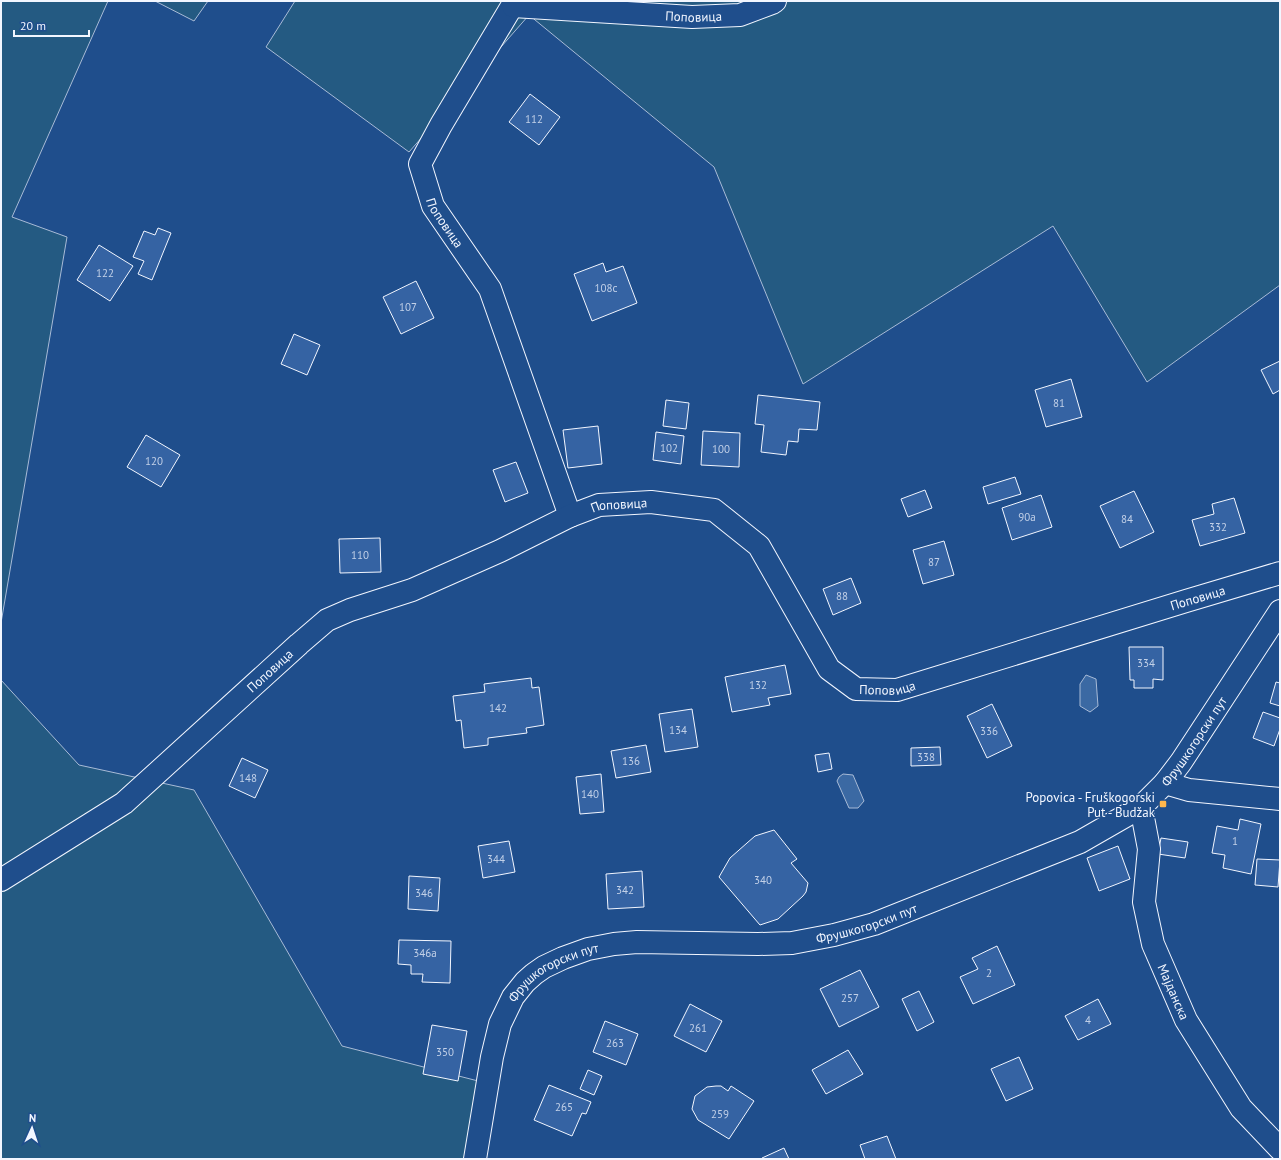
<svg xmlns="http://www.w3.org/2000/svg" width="1281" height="1160" viewBox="0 0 1281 1160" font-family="'PT Sans',sans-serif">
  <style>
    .green { fill: #245a82; stroke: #a8bbd7 }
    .water { fill: #3b69a3; stroke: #a8bbd7 }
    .building { fill: #3563a3; stroke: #f2f6ff }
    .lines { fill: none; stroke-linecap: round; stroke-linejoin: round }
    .minor-casing { stroke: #f2f6ff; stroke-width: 24 }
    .minor { stroke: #1f4e8c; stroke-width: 22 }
    .poi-dot { fill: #ffb74d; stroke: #1f4e8c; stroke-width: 1.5 }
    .labels { text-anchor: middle; stroke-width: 3; stroke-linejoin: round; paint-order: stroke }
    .number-label { font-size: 11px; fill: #c3d1e8 }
    .street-label { font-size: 13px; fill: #f2f6ff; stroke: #1f4e8c }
    .poi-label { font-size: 13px; fill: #f2f6ff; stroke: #1f4e8c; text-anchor: end }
  </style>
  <rect width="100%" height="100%" fill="#1f4e8c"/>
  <path class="green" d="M1 1H108L12 217 67 237 1 623Z
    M155 1H208L194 21Z
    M295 1H1280V285L1147 382 1053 226 803 384 714 167 529 15 409 152 266 47Z
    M1 680 79 765 194 790 342 1046 482 1082 466 1159H1Z"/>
  <path class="water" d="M1086 675 1096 679 1098 706 1090 712 1080 706V684Z
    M843 774 853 775 864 801 858 808H849L837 781 839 777Z"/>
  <path class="building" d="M530 94 560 117 539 145 509 122Z
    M158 228 171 233 152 280 138 274 144 261 133 257 144 231 155 235Z
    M99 245 133 266 110 301 77 280Z
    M603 263 606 272 623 266 637 303 592 321 574 274Z
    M416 281 434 318 401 334 383 297Z
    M294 334 320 345 307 375 281 364Z
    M1280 361V390L1273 394 1261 370Z
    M1071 379 1082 417 1046 427 1035 390Z
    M758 395 820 402 817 430 799 429 798 442 788 441 786 455 761 452 764 425 755 424Z
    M666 400 689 403 686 429 663 426Z
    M598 426 602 464 568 468 563 430Z
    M703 431 740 433 739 467 701 465Z
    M656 432 684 436 681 464 653 460Z
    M146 435 180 455 161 487 127 467Z
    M516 462 528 493 505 502 493 470Z
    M1015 477 1021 494 988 504 983 487Z
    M925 490 932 508 908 517 901 499Z
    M1134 491 1154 532 1120 548 1100 506Z
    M1041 495 1052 527 1012 540 1002 508Z
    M1234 498 1245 533 1200 546 1192 520 1214 514 1212 504Z
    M380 538 381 572 340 573 339 539Z
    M944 541 954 575 923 584 913 550Z
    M851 578 861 603 833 615 823 589Z
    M1129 647H1163V680L1153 679V688H1134V680H1130Z
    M785 665 791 694 768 698 770 705 732 712 725 677Z
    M531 678 532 688 539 687 544 725 526 728 527 733 488 738V745L464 748 461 720 456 721 453 696 485 692 484 684Z
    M1276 682 1280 683V706L1270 703Z
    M992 704 1012 746 987 758 967 716Z
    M692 709 698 747 665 752 659 714Z
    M1263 712 1280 718V729L1274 746 1253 738Z
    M646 745 651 772 616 778 611 751Z
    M940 747 941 765 911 766V748Z
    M829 753 832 769 818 772 815 755Z
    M242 758 268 770 255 798 229 786Z
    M601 774 604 812 580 814 576 777Z
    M1240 819 1261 824 1251 874 1223 868 1225 855 1212 853 1217 826 1238 830Z
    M774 830 797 859 791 863 808 883 806 892 803 896 778 919 760 925 719 877 730 858 747 843 755 836Z
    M1161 838 1188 842 1185 858 1158 854Z
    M509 841 515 872 483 878 478 846Z
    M1118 846 1130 879 1099 891 1087 858Z
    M1257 859 1280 860 1278 887 1255 885Z
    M642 871 644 907 608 909 606 874Z
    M409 876 440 878 438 911 408 909Z
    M399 940 451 941 450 983 422 982 423 974H411V965L398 964Z
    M997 946 1015 985 973 1004 960 977 978 969 972 958Z
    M860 970 879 1007 839 1027 820 989Z
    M919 991 934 1022 917 1031 902 999Z
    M1098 999 1111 1024 1078 1040 1065 1016Z
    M690 1004 722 1021 706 1052 674 1036Z
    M605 1021 638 1034 626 1065 593 1052Z
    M432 1025 467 1031 458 1081 423 1074Z
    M848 1050 863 1074 826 1094 812 1070Z
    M1019 1057 1033 1089 1006 1101 991 1069Z
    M588 1070 602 1076 594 1095 580 1089Z
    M549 1085 591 1102 586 1114 582 1113 572 1136 534 1120Z
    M716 1086H721L728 1091 731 1086 754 1101 729 1139 698 1120 692 1109 695 1096 707 1087Z
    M887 1136 896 1159H865L860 1145Z
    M784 1148 789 1159H763L762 1158Z"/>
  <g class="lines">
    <defs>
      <g id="minor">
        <path id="s1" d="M515 1 441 125 420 164 433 206 490 289 570 516"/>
        <path id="s2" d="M513 6 692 17 740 15 772 3 775 1"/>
        <path d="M1165 783 1189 790 1280 799"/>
        <path id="s3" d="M1141 807 1149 849 1144 902 1153 944 1186 1020 1241 1108 1280 1149"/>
        <path id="s4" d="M1 880 124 803 299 644 327 620 350 610 412 590 500 551 570 516 599 505 651 502 714 510 759 546 829 669 856 689 897 690 1186 601 1280 573"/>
        <path id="s5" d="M475 1159 492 1057 500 1024 513 997 525 982 534 974 544 967 563 958 588 949 614 944 637 942 758 944 792 943 834 935 874 924 1080 842 1141 807 1165 783 1181 762 1280 611"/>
      </g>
    </defs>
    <use href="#minor" class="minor-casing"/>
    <use href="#minor" class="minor"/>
  </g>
  <rect class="poi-dot" x="1159" y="800" width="8" height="8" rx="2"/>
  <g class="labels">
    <g class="number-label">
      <text x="534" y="123">112</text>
      <text x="105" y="277">122</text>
      <text x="606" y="292">108c</text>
      <text x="408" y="311">107</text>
      <text x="1059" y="407">81</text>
      <text x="669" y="452">102</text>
      <text x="721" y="453">100</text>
      <text x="154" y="465">120</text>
      <text x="1027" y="521">90a</text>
      <text x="1127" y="523">84</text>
      <text x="1218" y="531">332</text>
      <text x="360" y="559">110</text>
      <text x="934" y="566">87</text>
      <text x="842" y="600">88</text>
      <text x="1146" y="667">334</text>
      <text x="758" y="689">132</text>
      <text x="498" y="712">142</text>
      <text x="678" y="734">134</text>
      <text x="989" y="735">336</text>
      <text x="926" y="761">338</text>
      <text x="631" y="765">136</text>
      <text x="248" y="782">148</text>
      <text x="590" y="798">140</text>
      <text x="1235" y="845">1</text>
      <text x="496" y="863">344</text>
      <text x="763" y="884">340</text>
      <text x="625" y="894">342</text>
      <text x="424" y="897">346</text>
      <text x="425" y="957">346a</text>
      <text x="989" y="977">2</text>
      <text x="850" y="1002">257</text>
      <text x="1088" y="1024">4</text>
      <text x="698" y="1032">261</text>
      <text x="615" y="1047">263</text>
      <text x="445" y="1056">350</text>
      <text x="564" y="1111">265</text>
      <text x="720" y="1118">259</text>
    </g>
    <g class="street-label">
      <text dy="5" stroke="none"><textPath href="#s2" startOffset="181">Поповица</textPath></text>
      <text dy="5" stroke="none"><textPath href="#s1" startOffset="253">Поповица</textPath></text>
      <text dy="5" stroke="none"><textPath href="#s4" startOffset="734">Поповица</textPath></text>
      <text dy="5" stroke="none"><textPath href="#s4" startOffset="1418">Поповица</textPath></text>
      <text dy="5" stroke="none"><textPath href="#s4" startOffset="342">Поповица</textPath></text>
      <text dy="5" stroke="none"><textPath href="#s4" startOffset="1094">Поповица</textPath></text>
      <text dy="5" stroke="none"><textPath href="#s5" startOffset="924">Фрушкогорски пут</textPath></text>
      <text dy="5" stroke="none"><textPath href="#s5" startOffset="540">Фрушкогорски пут</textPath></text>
      <text dy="5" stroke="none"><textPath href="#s5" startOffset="216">Фрушкогорски пут</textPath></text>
      <text dy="5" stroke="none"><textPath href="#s3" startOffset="191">Мајданска</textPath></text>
    </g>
    <g class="poi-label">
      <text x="1155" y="802">Popovica - Fruškogorski<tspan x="1155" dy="15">Put - Budžak</tspan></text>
    </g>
  </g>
  <rect width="1281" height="1160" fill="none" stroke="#f2f6ff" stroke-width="4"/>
  <g transform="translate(32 1128) rotate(3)" stroke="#1f4e8c" stroke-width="3" paint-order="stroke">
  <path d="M0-3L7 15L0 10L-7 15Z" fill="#f2f6ff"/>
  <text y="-6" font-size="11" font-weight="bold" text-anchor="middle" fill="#f2f6ff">N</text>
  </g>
  <path d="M14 30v6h75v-6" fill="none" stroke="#f2f6ff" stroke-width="2"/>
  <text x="20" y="30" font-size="12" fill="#f2f6ff" stroke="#1f4e8c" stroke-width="3" paint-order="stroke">20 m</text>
</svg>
